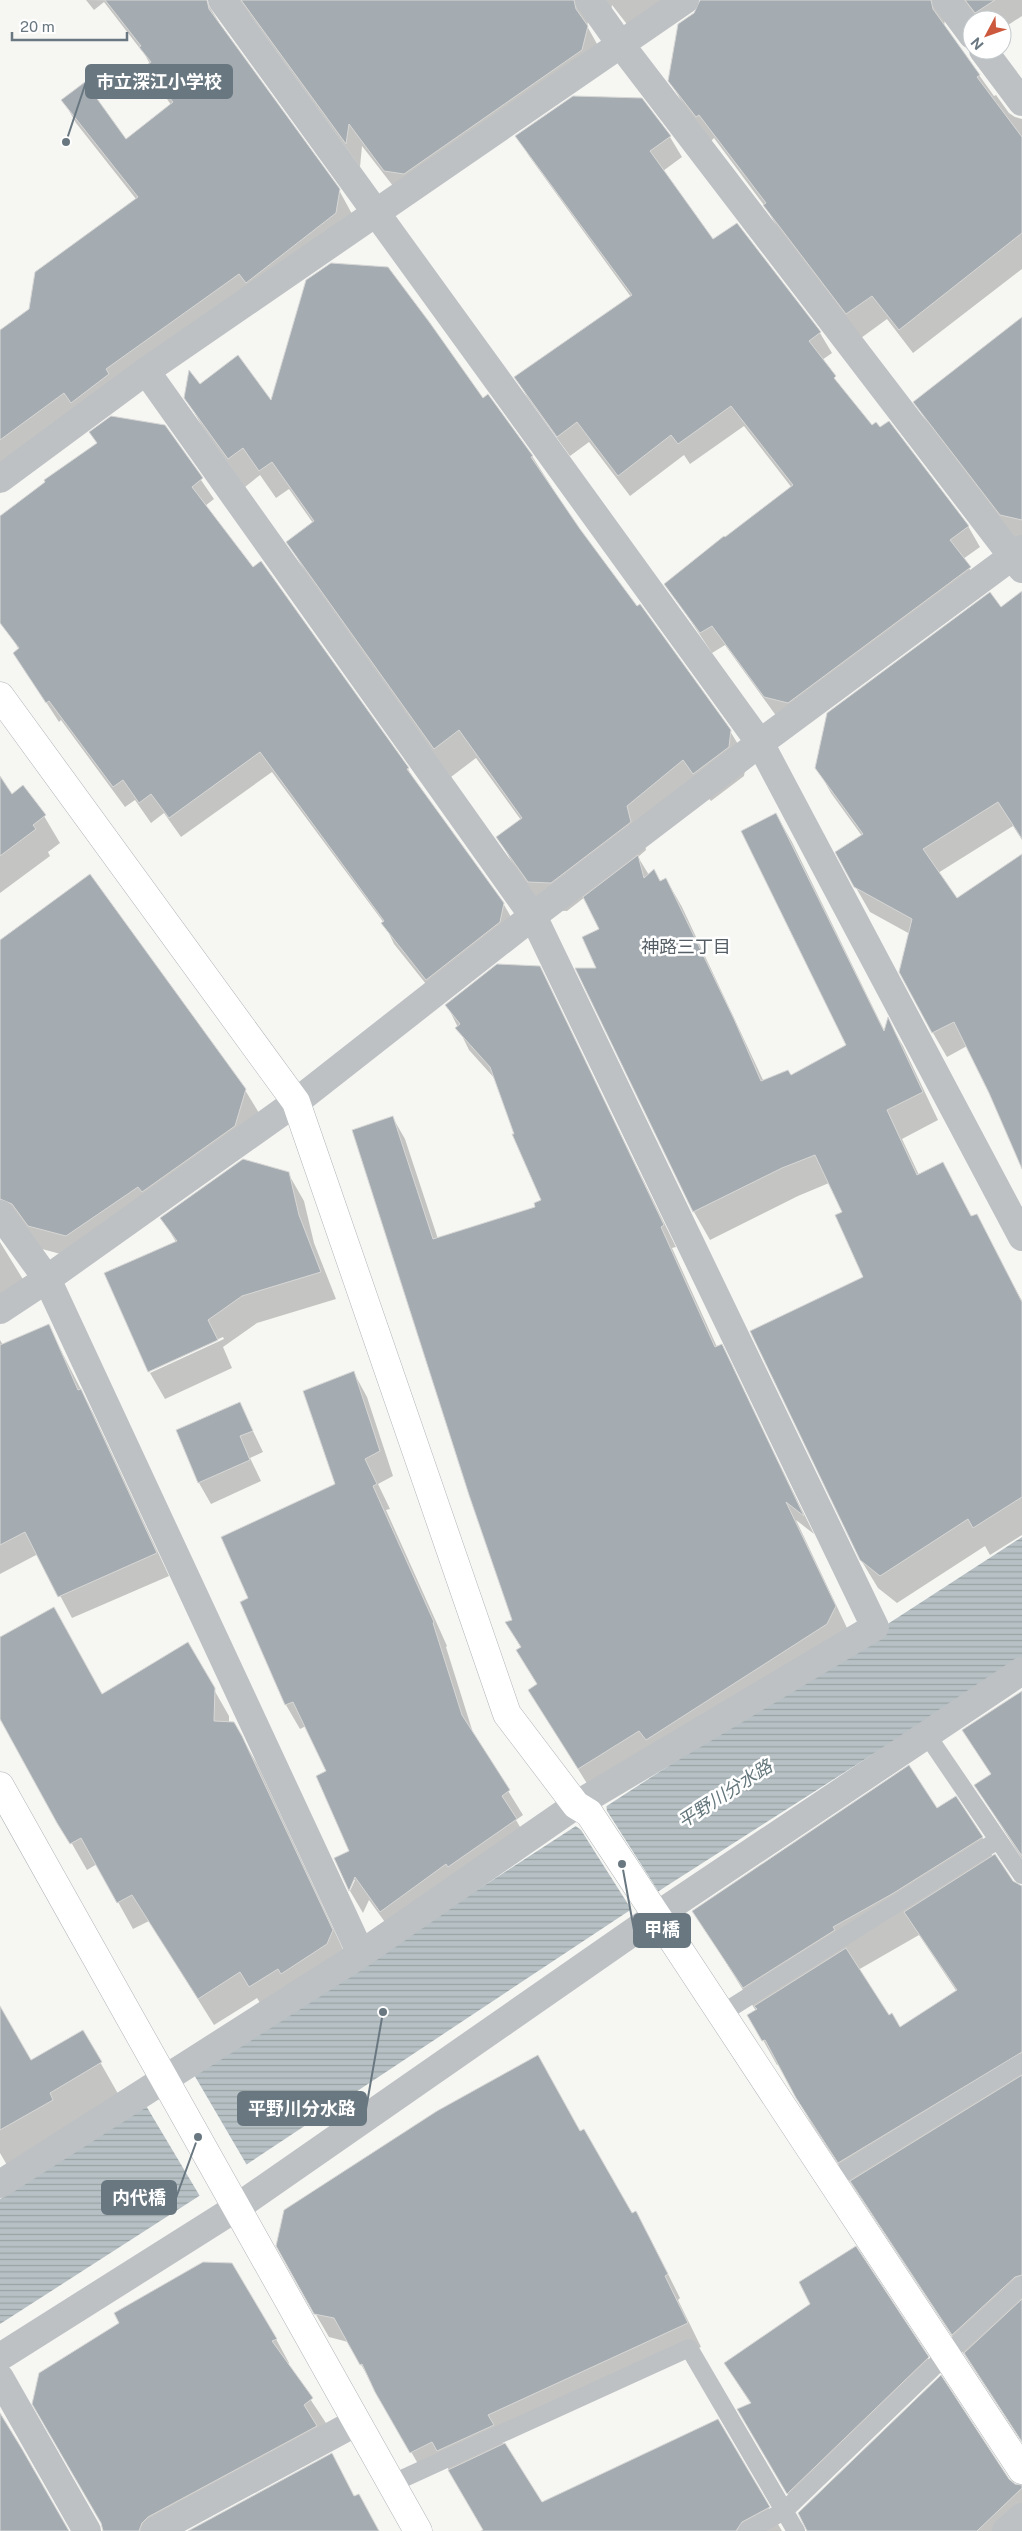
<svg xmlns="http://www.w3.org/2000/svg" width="1022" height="2531" viewBox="0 0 1022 2531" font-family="'Public Sans','Noto Sans JP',sans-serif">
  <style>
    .water { fill: url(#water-rules) }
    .pier { fill: #f6f6f3 }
    .shadow { fill: #0003; fill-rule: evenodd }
    .building { fill: #a5acb1; stroke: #d7d7d6 }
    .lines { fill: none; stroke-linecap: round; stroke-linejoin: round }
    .secondary-casing { stroke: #b0b5b8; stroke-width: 29 }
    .lane { stroke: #bdc1c4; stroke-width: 18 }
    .street { stroke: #bdc1c4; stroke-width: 28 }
    .secondary { stroke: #fff; stroke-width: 28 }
    .labels { text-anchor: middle; stroke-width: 5; stroke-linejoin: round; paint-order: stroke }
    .neighbourhood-label { font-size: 18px; fill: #565f66; stroke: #fff }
    .water-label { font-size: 18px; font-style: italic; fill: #64777c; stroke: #fff }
    .leader { fill: none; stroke: #697780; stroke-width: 2 }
    .callout-dot { fill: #697780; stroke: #fff; stroke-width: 2 }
    .callout { fill: #697780; stroke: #697780; stroke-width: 2 }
    .callout-label { font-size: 18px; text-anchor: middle; font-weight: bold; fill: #fff }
  </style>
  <defs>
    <pattern id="water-rules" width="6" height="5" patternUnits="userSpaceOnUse" patternTransform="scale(1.25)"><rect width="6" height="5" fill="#b7c1c5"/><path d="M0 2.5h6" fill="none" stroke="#99a2a5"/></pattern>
  </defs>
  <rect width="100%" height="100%" fill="#f6f6f3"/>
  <path class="water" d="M1022 1537V1659L665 1887 196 2198 0 2324V2199Z"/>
  <path class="pier" d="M606 1803 607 1811 660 1894 633 1912 581 1830 573 1824Z
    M193 2073 248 2167 201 2198 145 2104Z"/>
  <path class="shadow" d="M86 0 206 1 220 24 339 190 352 214 0 473V332L30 310 136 199 76 123 63 100 126 140 171 105 146 67 150 64 145 55 104 2 94 10Z
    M236 0H696L633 32 612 5 611 11 589 18 587 26 601 51 400 195 362 146 360 167 250 15 242 10Z
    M749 0H1022V16L1002 29V20L945 19 944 26 994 96 996 95 1009 113 1015 117 1022 119V269L913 353 887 319 861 338 779 230 766 208 714 138 711 141 684 106 670 81Z
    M517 136 670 137 682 157 663 171 713 241 737 224 820 333 832 353 822 360 844 393 872 427 968 526 980 547 963 559 982 588 777 717 725 645 712 653 666 584 792 488 744 426 690 464 684 455 630 496 589 442 570 456 527 397 516 377 631 297 529 156Z
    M1022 319V541L1016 539 929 426 915 402Z
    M200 386 272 403 483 400 532 456 579 530 730 731 747 759 744 776 711 801 700 788 643 834 646 850 638 857 649 875 660 882 666 879 682 907 764 1082 791 1076 848 1046 776 814 792 842 885 1032 888 1020 903 1046 938 1120 902 1139 919 1175 942 1164 972 1217 976 1215 1022 1301V1535L990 1555 985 1546 897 1603 878 1588 861 1560 864 1278 843 1212 829 1183 798 1196 710 1240 694 1212 577 969 598 970 600 930 585 897 567 911 545 910 514 866 498 837 521 820 476 758 451 777 304 570 288 542 313 523 289 489 276 498 260 475 245 487 202 426 185 397Z
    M164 426 214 499 205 506 408 769 418 787 503 903 515 924 438 999 394 944 384 923 272 772 181 837 164 813 151 823 135 800 125 807 61 720 59 722 14 653 19 650 10 634 0 589V517Z
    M1022 602V840L1013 826 938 873 956 900 1022 855V1161L967 1046 947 1057 933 1033 910 934 870 912 855 886 862 836 831 793 817 768 1001 608Z
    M0 799 44 816 60 843 48 852 50 856 0 893Z
    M0 942 245 1090 259 1113 79 1259 42 1249 21 1222 0 1228Z
    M539 967 676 1247 672 1248 717 1347 721 1346 733 1366H731L814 1534 796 1520 847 1628 591 1790 542 1711 538 1685 521 1648 507 1623 514 1621 393 1118 405 1139 438 1239 537 1207 542 1201 496 1080 469 1050 447 1005Z
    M288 1173 304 1201 314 1243 336 1299 257 1323 223 1347 232 1368 165 1399 150 1373 224 1339 223 1337 150 1370V1373L105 1274 176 1242 162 1218Z
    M0 1242 24 1281 0 1313Z
    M48 1325 93 1413 169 1576 72 1618 38 1554 0 1574V1340L3 1345Z
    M354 1373 367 1397 393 1476 378 1484 390 1509 386 1510 447 1646 446 1647 474 1736 523 1815 516 1820 530 1844 395 1936 369 1900 363 1913 350 1891 355 1880H352L350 1851 328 1772 306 1726 300 1729 286 1705 242 1602 250 1599 337 1484Z
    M240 1404 263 1452 250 1458 261 1481 211 1504 199 1483 177 1430Z
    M0 1639 102 1695 188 1644 229 1716V1723L234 1724 257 1764 347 1958 266 2013 257 1998 214 2025 149 1921 133 1929 97 1864 87 1870 11 1737 0 1716Z
    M1022 1692V1859L975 1785 992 1775 978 1754Z
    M936 1810 982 1837 993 1857 1016 1886 1022 1885V2442L811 2123 779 2064 777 2065 749 2015 756 2011 694 1911ZM919 1935 957 1992 899 2028 888 2017 858 1970Z
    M0 2007 31 2062 83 2032 121 2099 11 2172 0 2153Z
    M580 2132 632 2214 649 2236 680 2298 678 2300 701 2347 500 2439 541 2504 717 2420 782 2531H485L446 2465 425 2476 348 2342 329 2337 315 2313Z
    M276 2339 289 2363 287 2364 326 2423 179 2531H104L102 2523 34 2403Z
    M928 2358 938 2375 797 2510 739 2410 751 2404 725 2364Z
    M1008 2480 1014 2485 1022 2487V2531H808Z"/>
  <path class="building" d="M105 0H207L209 9 340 189 336 213 246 283 239 274 106 369 109 374 71 403 64 393 0 440V330L29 309 35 272 138 197 61 100 85 82 126 139 173 102 144 67 151 62 139 47 141 46Z
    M241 0H574L576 9 588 26 582 50 404 174 384 171 349 124 346 144Z
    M700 0H931L933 9 980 75 977 77 1022 137V233L899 330 872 296 846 314 763 205 766 203 699 115 696 117 668 81 678 24 694 13Z
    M965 0H995L975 13Z
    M573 96 642 98 671 136 650 151 713 239 737 223 821 332 809 341 836 376 834 378 872 425 876 422 880 427 889 421 969 526 950 540 971 567 788 703 764 697 712 626 700 633 664 584 724 536 725 537 793 485 731 406 678 444 671 435 618 476 577 422 557 437 514 377 632 295 515 136Z
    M331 263 388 267 430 323 483 398 488 394 533 456 531 457 580 529 637 606 640 604 731 730 729 747 693 774 683 760 627 806 631 822 551 883 528 882 496 837 522 818 459 730 434 749 286 542 314 521 272 462 259 471 243 448 228 459 184 398 189 370 200 384 238 355 271 400 306 280Z
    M1022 317V520L1000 515 913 402Z
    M111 416 165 425 203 478 192 487 253 567 261 561 409 768 407 769 504 903 500 922 426 980 381 923 384 921 260 752 169 818 151 794 139 803 123 780 113 787 49 701 46 703 13 653 19 648 0 623V516L45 482 44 480 97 443 89 432Z
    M1022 591V839L998 802 923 849 957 898 1022 854V1169L989 1093 954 1022 932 1033 899 972 912 919 854 887 835 852 863 834 815 768 827 713 990 592 1001 607Z
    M0 776 12 794 23 785 46 815 33 825 36 829 0 856Z
    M776 813 884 1031 888 1017 923 1092 887 1110 917 1175 943 1162 971 1216 977 1214 1022 1302V1497L973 1528 968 1519 880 1576 860 1560 750 1331 863 1277 835 1215 842 1212 815 1155 782 1168 693 1212 575 968H596L582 937 599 929 583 897 638 855 644 878 654 869 660 881 666 878 734 1019 761 1081 788 1070 791 1075 846 1045 741 831Z
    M90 874 246 1089 235 1126 142 1192 138 1187 66 1236 28 1226 12 1204 0 1199V940Z
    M497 964 540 966 664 1225 661 1227 715 1347 722 1344 804 1516 786 1502 836 1606 827 1624 646 1740 639 1731 578 1769 528 1690 537 1684 516 1650 521 1647 505 1622 512 1620 469 1495 352 1130 393 1116 433 1239 535 1207 534 1203 541 1200 512 1134H514L490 1067 455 1028 460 1024 445 1005Z
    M243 1159 289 1172 299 1215 321 1272 242 1296 208 1320 218 1340 148 1372 104 1273 177 1241 160 1218Z
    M49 1324 78 1390 81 1389 157 1553 58 1597 25 1532 0 1545V1345Z
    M354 1371 380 1451 365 1459 377 1484 373 1486 434 1622 433 1623 462 1715 510 1790 502 1796 517 1819 448 1867 446 1864 380 1912 355 1877 349 1891 334 1858 349 1851 316 1776 326 1771 293 1702 285 1705 240 1602 248 1598 221 1537 335 1484 303 1391Z
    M240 1402 253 1431 240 1436 250 1460 198 1483 176 1430Z
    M54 1607 102 1694 188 1642 215 1688 214 1721 234 1722 242 1736 333 1930 327 1944 281 1974 278 1969 249 1987 240 1972 198 1999 132 1895 117 1903 81 1838 70 1844 57 1823 0 1719V1637Z
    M1022 1691V1856L974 1785 991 1774 962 1730Z
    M909 1765 937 1808 956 1796 983 1837 892 1894 833 1927 835 1930 743 1988 692 1911Z
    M995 1854 1013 1881 1022 1886V2052L838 2163 796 2098 765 2040 762 2041 747 2015 757 2009 754 2006 846 1948 889 2015 892 2013 900 2027 957 1990 904 1912Z
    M0 2006 31 2060 83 2030 102 2062 50 2093 53 2100 0 2130Z
    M538 2055 580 2131 584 2129 632 2213 636 2211 668 2274 665 2276 688 2323 488 2415 494 2425 437 2451 432 2442 410 2453 375 2392 362 2364 360 2365 334 2318 314 2314 276 2246 284 2210 437 2111Z
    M1022 2075V2275L1015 2277 952 2335 850 2181Z
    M856 2246 929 2357 787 2494 737 2409 751 2403 724 2363 810 2304 799 2282Z
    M203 2262 232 2263 277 2339 272 2341 313 2398 304 2405 317 2426 148 2517 142 2523 139 2531H103L101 2523 32 2404 39 2373 119 2323 114 2313Z
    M1022 2299V2442L964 2353Z
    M941 2375 1009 2479 1015 2484 1022 2485V2488L977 2531H807L798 2513Z
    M0 2413 22 2449 69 2531H0Z
    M718 2419 770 2507 742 2522 736 2531H481L483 2530 448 2470 505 2443 542 2502Z
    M332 2453 354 2496 359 2494 379 2531H188Z"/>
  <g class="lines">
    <defs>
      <path id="secondary" d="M0 696 296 1102 507 1714 576 1805 589 1813 1022 2470
        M0 1786 418 2531"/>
    </defs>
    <use href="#secondary" class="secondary-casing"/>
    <path class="lane" d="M927 1735 1022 1875
      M721 2014 998 1840
      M831 2180 1022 2063
      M391 2484 689 2348 796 2531
      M747 2531 784 2511 946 2355 1022 2285"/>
    <path class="street" d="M222 0 760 743 1022 1237
      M589 0 621 45 1022 569
      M946 0 972 35
      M983 50 1022 102
      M0 479 146 371 685 0
      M0 1214 47 1279 361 1954
      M0 1310 47 1279 296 1102 533 916 760 743 1022 549
      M0 2184 361 1954 576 1805 875 1627 533 916 146 371
      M0 2357 236 2208 656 1916 1022 1671
      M0 2378 87 2531
      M155 2531 355 2423
      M1006 2531 1022 2517"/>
    <use href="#secondary" class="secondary"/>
  </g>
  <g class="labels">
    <g class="neighbourhood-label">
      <text x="686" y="953">神路三丁目</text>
    </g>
    <g class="water-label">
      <text transform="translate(725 1794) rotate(-33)" y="6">平野川分水路</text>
    </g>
  </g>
  <path class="leader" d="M66 142L86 82M622 1864L634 1930M383 2012L366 2109M198 2137L176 2198"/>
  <g class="callout-dot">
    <circle cx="66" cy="142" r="5"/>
    <circle cx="622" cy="1864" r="5"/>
    <circle cx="383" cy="2012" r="5"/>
    <circle cx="198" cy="2137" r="5"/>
  </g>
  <g class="callout">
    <rect x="86" y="65" width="146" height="33" rx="5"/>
    <rect x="634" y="1914" width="56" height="33" rx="5"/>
    <rect x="238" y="2092" width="128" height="33" rx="5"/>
    <rect x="102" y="2181" width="74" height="33" rx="5"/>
  </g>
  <g class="callout-label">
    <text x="159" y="88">市立深江小学校</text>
    <text x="662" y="1936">甲橋</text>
    <text x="302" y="2115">平野川分水路</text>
    <text x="139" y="2204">内代橋</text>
  </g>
  <g transform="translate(987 35) rotate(229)"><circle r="24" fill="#ffffff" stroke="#c3c9cc"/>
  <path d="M0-4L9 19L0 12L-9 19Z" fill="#cc593d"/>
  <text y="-8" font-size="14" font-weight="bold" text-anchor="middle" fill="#697780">N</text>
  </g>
  <path d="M12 32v8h115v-8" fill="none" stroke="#697780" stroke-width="2.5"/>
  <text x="20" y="32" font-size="15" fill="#697780" stroke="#ffffff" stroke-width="4" paint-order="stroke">20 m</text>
</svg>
